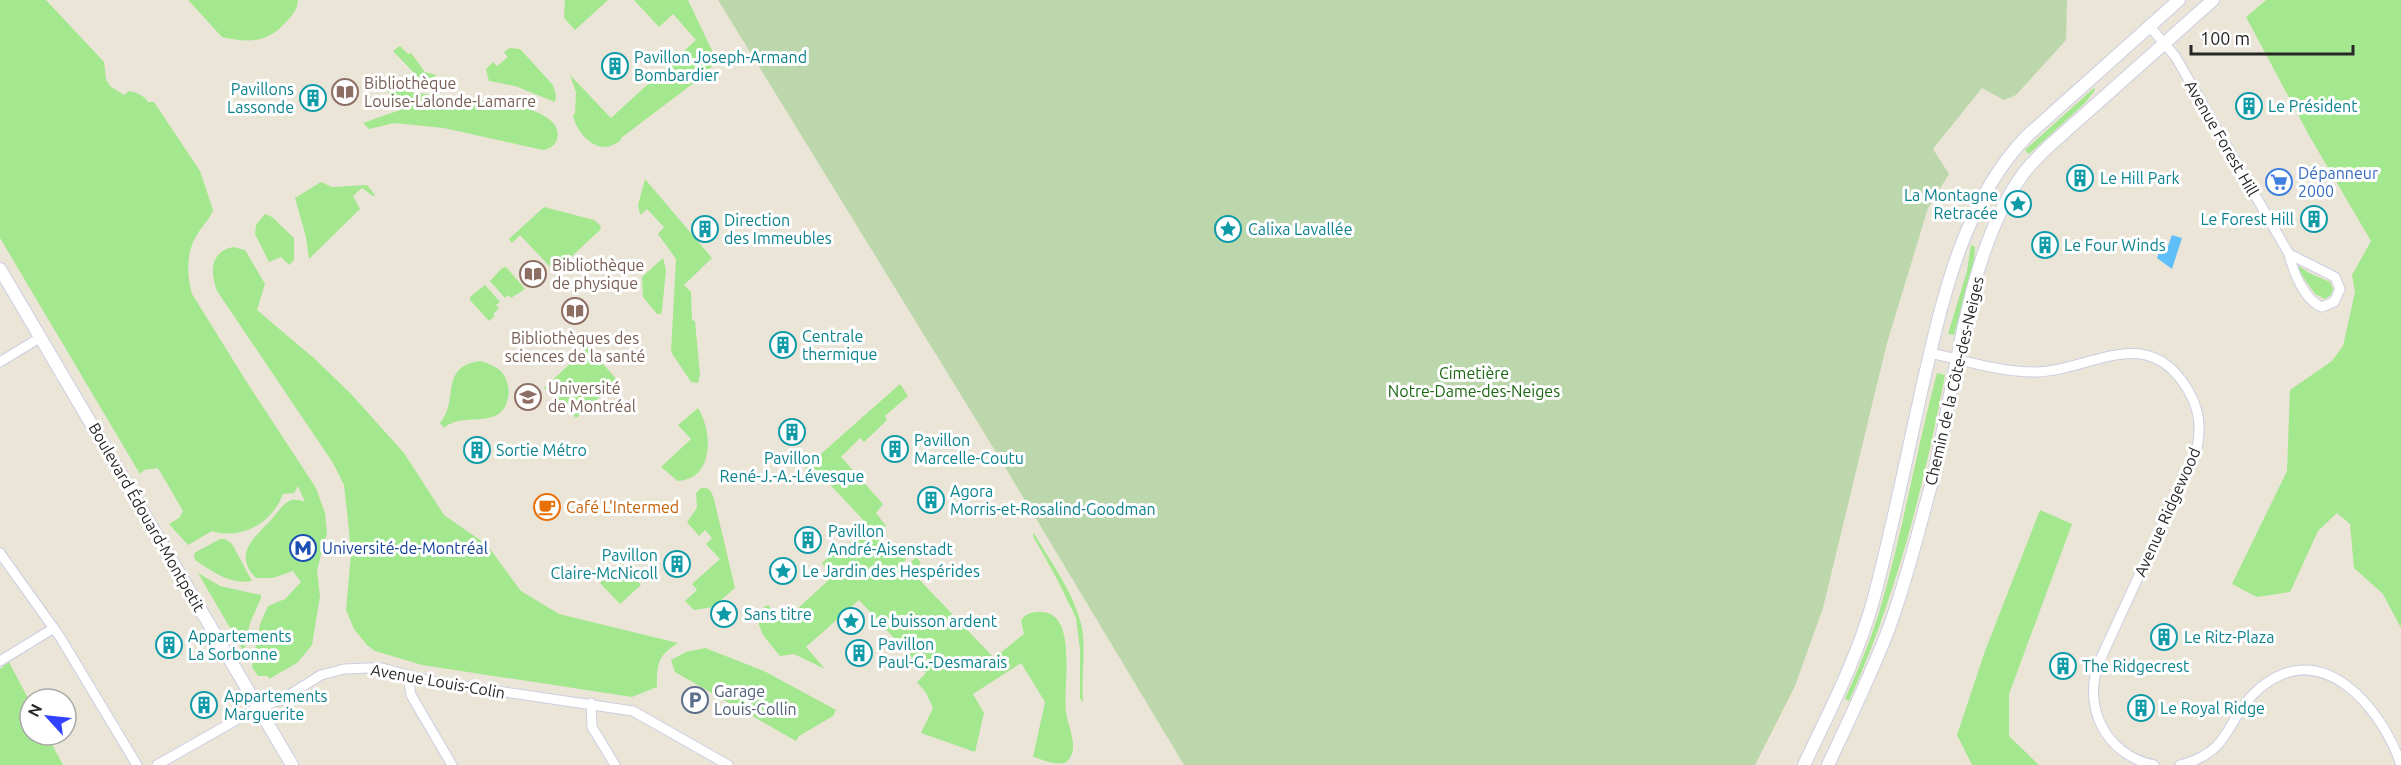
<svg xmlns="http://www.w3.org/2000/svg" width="2401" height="765" viewBox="0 0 2401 765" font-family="Ubuntu,sans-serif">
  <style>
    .green { fill: #a3e78e }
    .cemetery { fill: #bdd7ac }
    .water { fill: #5fbff8 }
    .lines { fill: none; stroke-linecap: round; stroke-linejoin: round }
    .street-casing { stroke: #cccee2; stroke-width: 11 }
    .secondary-casing { stroke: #cccee2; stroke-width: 14 }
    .street { stroke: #fff; stroke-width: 9 }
    .secondary { stroke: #fff; stroke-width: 12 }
    .labels { text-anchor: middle; stroke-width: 6; stroke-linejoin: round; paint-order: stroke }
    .culture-label { font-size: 16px; fill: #0d838f; stroke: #fff; text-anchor: start }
    .education-label { font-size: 16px; fill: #785e54; stroke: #fff; text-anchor: start }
    .street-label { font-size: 16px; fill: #272727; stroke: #fff }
    .shop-label { font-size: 16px; fill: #366cbe; stroke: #fff; text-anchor: start }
    .park-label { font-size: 16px; fill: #1c6813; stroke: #fff }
    .food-label { font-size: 16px; fill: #c56008; stroke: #fff; text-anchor: start }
    .transit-label { font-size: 16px; fill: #164399; stroke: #fff; text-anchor: start }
    .service-label { font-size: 16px; fill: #4e5e75; stroke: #fff; text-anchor: start }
  </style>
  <rect width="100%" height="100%" fill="#ebe5d7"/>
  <path class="green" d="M0 0H46L104 62 106 79 110 86 124 95 129 91C138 93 143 95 148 102H154L200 171 213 210C210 218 205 223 200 230 186 249 186 272 192 294L248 384 316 488 325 513 327 533 317 570 320 596 312 645 297 663 269 679 268 676H258L252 667 260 624 268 606 285 599 301 582 293 571 273 578H256C232 554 255 537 272 519 277 513 284 502 292 500 297 499 302 501 305 502L298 486 294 493 283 494C281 498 280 502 277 506 263 528 236 539 212 531L188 545 169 524 179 518 183 511 158 468 144 470 140 474 0 238Z
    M188 0H298C297 10 294 13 287 21 268 43 250 43 222 37Z
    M565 0H608L575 30 564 18Z
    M634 0H688L717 61 703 76 621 138V140C616 144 610 147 604 147 589 147 574 127 573 114H575L576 92 570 75 611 118 696 40 673 14 659 27Z
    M2266 0H2401V628L2383 594 2354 568 2350 524 2337 513 2318 531 2290 592 2257 597 2232 584 2287 471 2290 390 2332 361 2343 346 2355 292 2352 275 2371 241 2310 137 2246 17Z
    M400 46 408 54 411 53 425 72 436 75 434 78H419L393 51Z
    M510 48 520 49 553 85 556 95 555 102 515 86 489 81 486 69 493 62 497 66 508 57 504 52Z
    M391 80C398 83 403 90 411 92 433 98 568 97 557 139 555 146 549 149 543 150L444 128 394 123 369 129 363 123 403 109 383 87Z
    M2094 88 2095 90 2085 103 2029 154 2025 150Z
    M645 179 712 258 684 285 691 292 692 320 695 321 700 375 698 383 691 382 671 352 676 259 658 234 664 227 647 209 640 215 638 205Z
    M321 182 332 187 367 185 375 195 373 196 362 188 353 196 360 209 309 259 306 237 295 198Z
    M544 207 594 220 601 226 600 230 555 272 520 235 512 243 509 239Z
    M265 214 272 217 294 238V260L289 265 281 257 269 262 255 234 256 225Z
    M1971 245 1975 247 1974 261 1954 335 1948 334 1967 271Z
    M233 247 245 250 265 284 257 310 316 360 351 394 404 453 444 515 487 545 521 591 559 614 678 643C657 656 657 664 657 687L632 697 422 665 375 651 367 645 354 629 346 610 351 554 349 530 344 485 333 463 217 291C210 272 210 252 233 247Z
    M663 258 666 270 662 310 661 314H657L643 297 642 277Z
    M2299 266 2309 273 2330 282 2333 289 2331 295 2325 299 2315 294 2297 268Z
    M506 267 525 289 511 298 508 295 505 298 490 281 502 268Z
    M485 285 500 302 496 305 499 308 493 314 495 316 489 321 470 300V297Z
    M588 347 618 381 576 418 554 394 544 388Z
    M480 361C490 364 498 367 504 375 508 382 510 391 508 398 501 432 463 410 444 428L440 423C460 401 438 367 480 361Z
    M1937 373 1945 375C1924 486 1896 597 1849 701L1845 699C1858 670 1871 640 1880 609 1903 532 1916 451 1937 373Z
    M900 384 908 396 885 416 887 420 864 442 860 438 841 457 883 504 876 513 886 526 877 536 894 556 900 552 906 559 903 564 906 567 916 557 921 563 912 572 994 658 1024 634 1021 621C1025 613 1032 612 1041 612 1078 612 1063 686 1066 711 1067 727 1082 750 1065 763 1051 765 1045 760 1033 757L1045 702 1021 663 973 694 984 713 975 752 921 733 933 708 926 693 917 682 926 673 859 600 806 647 825 669 794 654 780 656 763 635 756 617 759 610 768 605 783 622 832 577 822 563 835 551 838 553 860 534 857 531 866 523 821 475 815 480 805 468Z
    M698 408C713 432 714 479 678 481L661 467 691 439 678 425Z
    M701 488C710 487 711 491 714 499L735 588 713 607 694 610 685 601 697 590 692 584 720 559 706 544 712 538 705 530 699 536 687 522 697 508 696 493Z
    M2040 510 2072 524 2009 694V736L2039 765H1972L1957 735 1985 651Z
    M1034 533C1051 563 1075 594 1082 628 1086 653 1081 678 1083 703L1080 698V649L1076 618 1057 579 1033 536Z
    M220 539H225L232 544 252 581C231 585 211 571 195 560L194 554 196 552Z
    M621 563 641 585 620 604 600 583Z
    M198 573 220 586 261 595V598L250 623 244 652Z
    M705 648 764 671 836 710 833 716 799 736 796 741 675 672 671 660 686 652Z
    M9 662 30 702V735H47L63 765H0V669Z"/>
  <path class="cemetery" d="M718 0H2067L2066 40 2016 95 2004 100 1982 88 1933 149 1949 174 1928 208 1887 343 1823 608 1795 686 1755 765H1184L999 457Z"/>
  <path class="water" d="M2172 235 2182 238 2172 269 2157 258 2160 250 2168 246Z"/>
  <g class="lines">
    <defs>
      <path id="street" d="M2150 27 2175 56 2289 254C2293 271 2304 300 2322 307L2334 302 2340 289 2335 277 2289 254
        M1930 353C1964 360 1999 372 2034 372 2090 372 2147 320 2188 390 2200 410 2202 430 2196 452L2100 660C2081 705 2105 755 2154 765
        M0 362 41 337
        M0 553 60 637 137 765
        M0 661 54 628
        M408 676 411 695 452 765
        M591 703 592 727 615 765
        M157 765 259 707 281 700 321 675 344 669 368 668H382L430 681 633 711 728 765
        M2180 765C2234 752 2225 717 2260 688 2322 636 2382 708 2401 765"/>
      <path id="secondary" d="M0 269 292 765
        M1804 765C1829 712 1857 659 1873 601 1892 531 1906 459 1922 388 1942 301 1963 201 2028 135L2179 0
        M1828 765C1849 720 1871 675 1889 628 1906 582 1918 533 1931 485 1956 389 1964 255 2023 174 2030 164 2039 156 2048 147L2213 0"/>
    </defs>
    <use href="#street" class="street-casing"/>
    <use href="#secondary" class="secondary-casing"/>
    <use href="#street" class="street"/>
    <use href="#secondary" class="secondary"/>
  </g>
  <defs>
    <symbol id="building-ring" viewBox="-11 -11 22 22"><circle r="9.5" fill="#fff" stroke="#0f9aa8" stroke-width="1.5"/><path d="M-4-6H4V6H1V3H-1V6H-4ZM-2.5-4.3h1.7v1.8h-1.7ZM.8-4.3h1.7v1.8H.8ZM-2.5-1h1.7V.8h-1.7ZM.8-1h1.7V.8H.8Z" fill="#0f9aa8"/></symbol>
    <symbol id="library-ring" viewBox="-11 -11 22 22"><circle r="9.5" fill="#fff" stroke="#8d6e63" stroke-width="1.5"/><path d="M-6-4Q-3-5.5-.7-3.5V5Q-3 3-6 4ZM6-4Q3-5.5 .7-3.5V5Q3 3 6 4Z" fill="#8d6e63"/></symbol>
    <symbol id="supermarket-ring" viewBox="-11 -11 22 22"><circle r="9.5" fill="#fff" stroke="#3f7fe0" stroke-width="1.5"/><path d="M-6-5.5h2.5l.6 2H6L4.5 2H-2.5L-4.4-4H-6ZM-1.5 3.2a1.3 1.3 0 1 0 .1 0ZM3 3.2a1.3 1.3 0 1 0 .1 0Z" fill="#3f7fe0"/></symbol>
    <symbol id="sight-ring" viewBox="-11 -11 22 22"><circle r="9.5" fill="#fff" stroke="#0f9aa8" stroke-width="1.5"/><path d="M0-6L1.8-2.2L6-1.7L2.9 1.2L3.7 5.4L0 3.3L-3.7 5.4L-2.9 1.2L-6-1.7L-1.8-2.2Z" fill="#0f9aa8"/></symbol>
    <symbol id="university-ring" viewBox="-11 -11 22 22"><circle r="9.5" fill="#fff" stroke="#8d6e63" stroke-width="1.5"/><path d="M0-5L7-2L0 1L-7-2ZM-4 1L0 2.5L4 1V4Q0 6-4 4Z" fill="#8d6e63"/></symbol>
    <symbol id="cafe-ring" viewBox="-11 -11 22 22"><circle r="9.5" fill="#fff" stroke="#e8710a" stroke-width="1.5"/><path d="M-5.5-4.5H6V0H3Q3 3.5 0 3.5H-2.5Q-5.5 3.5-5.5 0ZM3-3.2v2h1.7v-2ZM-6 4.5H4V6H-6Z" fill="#e8710a"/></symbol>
    <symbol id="metro-ring" viewBox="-11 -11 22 22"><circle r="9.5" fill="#fff" stroke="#1a4fb4" stroke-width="1.5"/><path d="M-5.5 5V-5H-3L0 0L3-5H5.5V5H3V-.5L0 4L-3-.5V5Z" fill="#1a4fb4"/></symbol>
    <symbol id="parking-ring" viewBox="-11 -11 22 22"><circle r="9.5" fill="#fff" stroke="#5c6f8a" stroke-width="1.5"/><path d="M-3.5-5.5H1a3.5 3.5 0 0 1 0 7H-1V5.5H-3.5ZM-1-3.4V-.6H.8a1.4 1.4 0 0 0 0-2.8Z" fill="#5c6f8a"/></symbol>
  </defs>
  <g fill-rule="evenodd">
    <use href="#building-ring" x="600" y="51" width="30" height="30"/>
    <use href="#library-ring" x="330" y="77" width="30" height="30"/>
    <use href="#building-ring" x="298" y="83" width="30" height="30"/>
    <use href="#building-ring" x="2234" y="91" width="30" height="30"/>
    <use href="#building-ring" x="2065" y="163" width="30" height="30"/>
    <use href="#supermarket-ring" x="2264" y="167" width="30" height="30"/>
    <use href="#sight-ring" x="2003" y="189" width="30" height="30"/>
    <use href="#building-ring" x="2299" y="204" width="30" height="30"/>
    <use href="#building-ring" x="690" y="214" width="30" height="30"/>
    <use href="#sight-ring" x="1213" y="214" width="30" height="30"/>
    <use href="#building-ring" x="2030" y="230" width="30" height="30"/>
    <use href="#library-ring" x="518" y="259" width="30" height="30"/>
    <use href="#library-ring" x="560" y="296" width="30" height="30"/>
    <use href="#building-ring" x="768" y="330" width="30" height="30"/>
    <use href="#university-ring" x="513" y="382" width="30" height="30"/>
    <use href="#building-ring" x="777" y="417" width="30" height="30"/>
    <use href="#building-ring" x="880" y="434" width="30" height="30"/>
    <use href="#building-ring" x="462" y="435" width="30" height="30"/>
    <use href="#building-ring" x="916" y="485" width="30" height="30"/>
    <use href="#cafe-ring" x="532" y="492" width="30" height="30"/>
    <use href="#building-ring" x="793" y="525" width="30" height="30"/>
    <use href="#metro-ring" x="288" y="533" width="30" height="30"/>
    <use href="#building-ring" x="662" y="549" width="30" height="30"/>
    <use href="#sight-ring" x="768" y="556" width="30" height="30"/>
    <use href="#sight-ring" x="709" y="599" width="30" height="30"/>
    <use href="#sight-ring" x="836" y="606" width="30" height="30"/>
    <use href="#building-ring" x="2149" y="622" width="30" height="30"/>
    <use href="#building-ring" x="154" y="630" width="30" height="30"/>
    <use href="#building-ring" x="844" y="638" width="30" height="30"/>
    <use href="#building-ring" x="2048" y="651" width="30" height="30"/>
    <use href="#parking-ring" x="680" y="685" width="30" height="30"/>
    <use href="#building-ring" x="189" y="690" width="30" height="30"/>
    <use href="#building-ring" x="2126" y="693" width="30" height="30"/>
  </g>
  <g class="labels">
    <g class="culture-label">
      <text x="634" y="63">Pavillon Joseph-Armand<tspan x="634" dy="18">Bombardier</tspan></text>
      <text x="294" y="95" text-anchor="end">Pavillons<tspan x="294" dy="18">Lassonde</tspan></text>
      <text x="2268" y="112">Le Président</text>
      <text x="2100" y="184">Le Hill Park</text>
      <text x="1998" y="201" text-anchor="end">La Montagne<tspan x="1998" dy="18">Retracée</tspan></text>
      <text x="2294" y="225" text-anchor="end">Le Forest Hill</text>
      <text x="724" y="226">Direction<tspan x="724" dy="18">des Immeubles</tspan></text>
      <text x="1248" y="235">Calixa Lavallée</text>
      <text x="2064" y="251">Le Four Winds</text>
      <text x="802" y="342">Centrale<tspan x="802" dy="18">thermique</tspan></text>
      <text x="914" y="446">Pavillon<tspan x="914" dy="18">Marcelle-Coutu</tspan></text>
      <text x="496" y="456">Sortie Métro</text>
      <text x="792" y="464" text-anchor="middle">Pavillon<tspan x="792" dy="18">René-J.-A.-Lévesque</tspan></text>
      <text x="950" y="497">Agora<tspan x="950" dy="18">Morris-et-Rosalind-Goodman</tspan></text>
      <text x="828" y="537">Pavillon<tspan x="828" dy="18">André-Aisenstadt</tspan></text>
      <text x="658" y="561" text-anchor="end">Pavillon<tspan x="658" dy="18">Claire-McNicoll</tspan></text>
      <text x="802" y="577">Le Jardin des Hespérides</text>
      <text x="744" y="620">Sans titre</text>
      <text x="870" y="627">Le buisson ardent</text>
      <text x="188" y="642">Appartements<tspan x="188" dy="18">La Sorbonne</tspan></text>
      <text x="2184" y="643">Le Ritz-Plaza</text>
      <text x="878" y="650">Pavillon<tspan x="878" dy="18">Paul-G.-Desmarais</tspan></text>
      <text x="2082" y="672">The Ridgecrest</text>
      <text x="224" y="702">Appartements<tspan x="224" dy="18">Marguerite</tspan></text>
      <text x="2160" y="714">Le Royal Ridge</text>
    </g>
    <g class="education-label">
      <text x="364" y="89">Bibliothèque<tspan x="364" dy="18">Louise-Lalonde-Lamarre</tspan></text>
      <text x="552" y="271">Bibliothèque<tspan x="552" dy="18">de physique</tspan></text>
      <text x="575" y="344" text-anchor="middle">Bibliothèques des<tspan x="575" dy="18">sciences de la santé</tspan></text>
      <text x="548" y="394">Université<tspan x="548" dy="18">de Montréal</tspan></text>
    </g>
    <g class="street-label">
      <text transform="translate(2222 138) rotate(60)" y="6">Avenue Forest Hill</text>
      <text transform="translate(1954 381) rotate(-77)" y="6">Chemin de la Côte-des-Neiges</text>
      <text transform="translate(2167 512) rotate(-66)" y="6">Avenue Ridgewood</text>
      <text transform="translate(147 517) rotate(60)" y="6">Boulevard Édouard-Montpetit</text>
      <text transform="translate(438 681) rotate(10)" y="6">Avenue Louis-Colin</text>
    </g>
    <g class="shop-label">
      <text x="2298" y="179">Dépanneur<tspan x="2298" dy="18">2000</tspan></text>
    </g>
    <g class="park-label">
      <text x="1474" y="379">Cimetière<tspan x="1474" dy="18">Notre-Dame-des-Neiges</tspan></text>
    </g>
    <g class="food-label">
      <text x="566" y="513">Café L'Intermed</text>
    </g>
    <g class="transit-label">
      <text x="322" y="554">Université-de-Montréal</text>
    </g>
    <g class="service-label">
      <text x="714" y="697">Garage<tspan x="714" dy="18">Louis-Collin</tspan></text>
    </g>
  </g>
  <g transform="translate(48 717) rotate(297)"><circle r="28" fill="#ffffff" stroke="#a9a9a9" stroke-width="1.5"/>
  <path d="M0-4.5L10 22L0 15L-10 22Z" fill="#3041ff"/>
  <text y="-9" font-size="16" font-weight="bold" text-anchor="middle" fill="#272727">N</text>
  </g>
  <path d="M2191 45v9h162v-9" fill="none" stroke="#272727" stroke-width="3"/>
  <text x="2200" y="45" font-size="18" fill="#272727" stroke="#ffffff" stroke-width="4.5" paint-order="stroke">100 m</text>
</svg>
